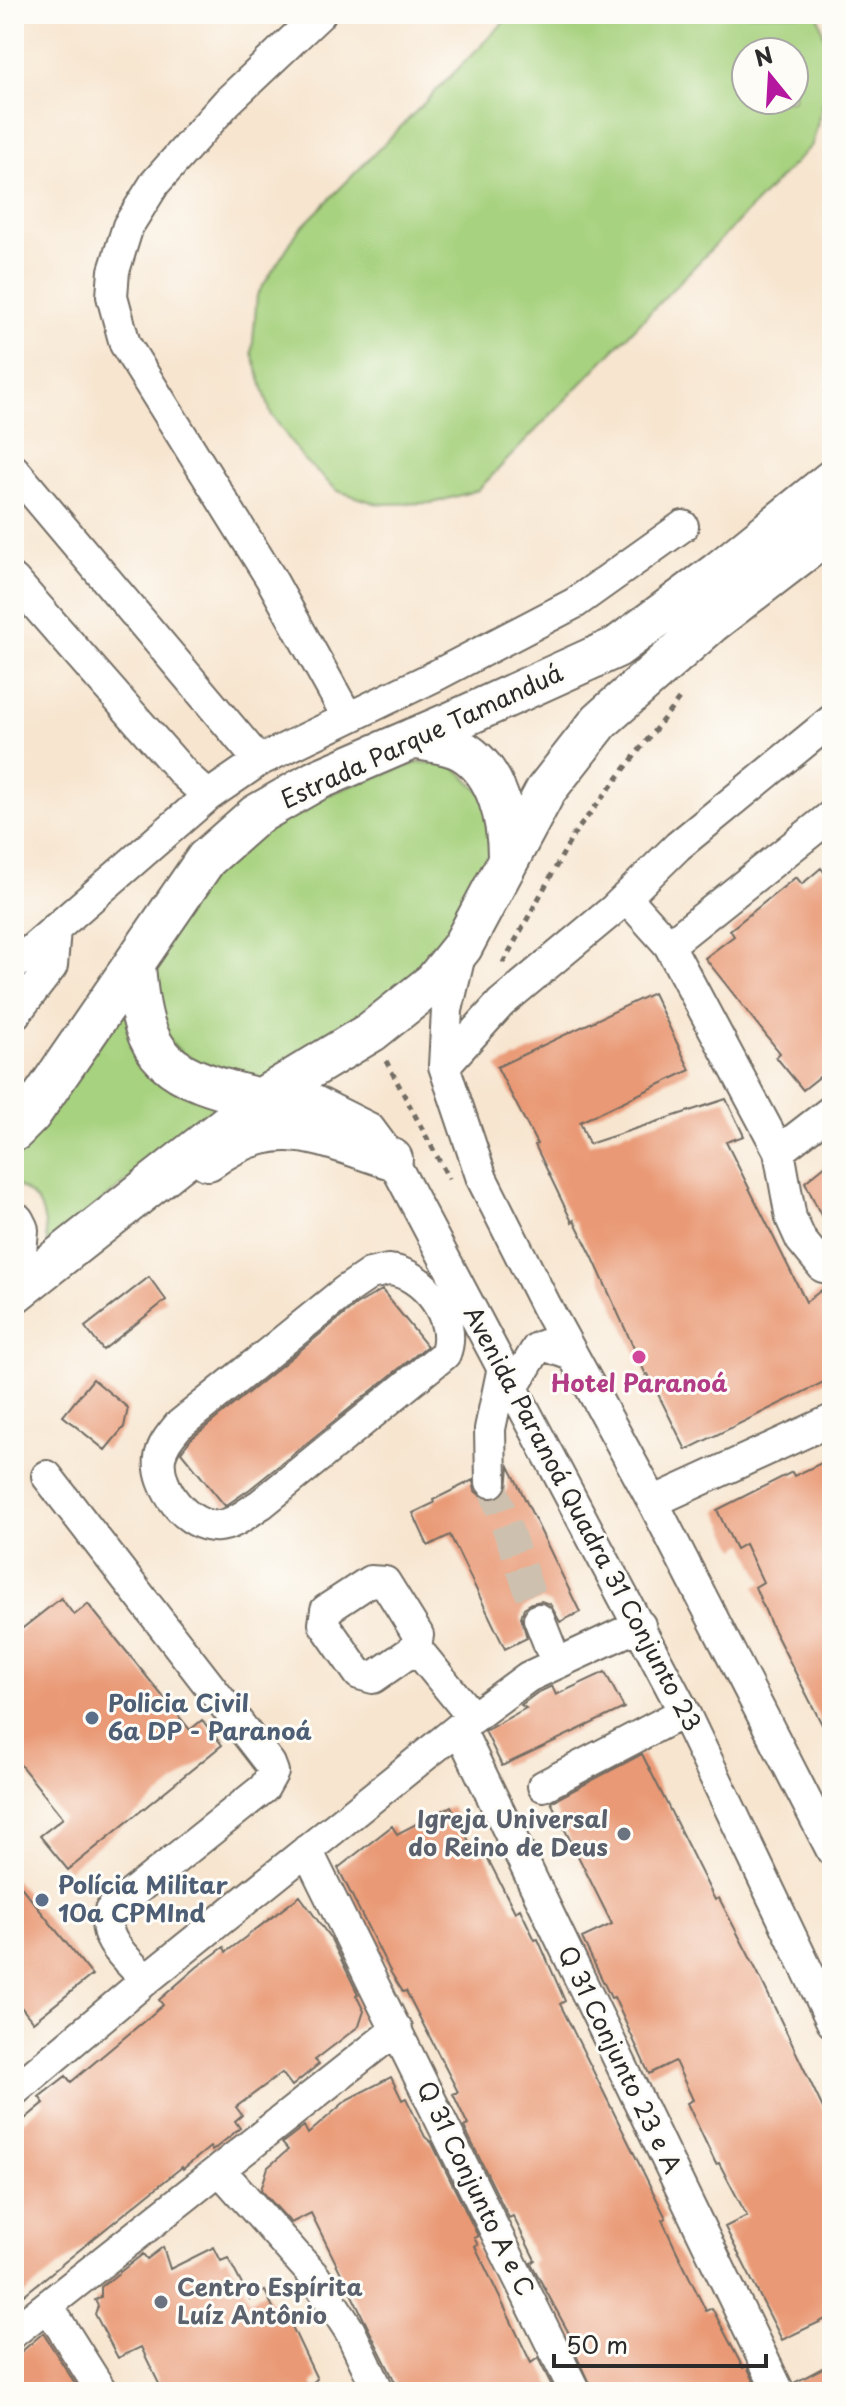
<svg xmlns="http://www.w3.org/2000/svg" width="846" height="2406" viewBox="0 0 846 2406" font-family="'Playpen Sans',sans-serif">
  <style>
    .green { fill: #a7d27f; stroke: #697e55; stroke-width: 2; fill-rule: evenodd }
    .building { fill: #e99975 }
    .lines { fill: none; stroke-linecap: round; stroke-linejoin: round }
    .minor-tunnel { stroke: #cec0ae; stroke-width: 30; stroke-dasharray: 30 15; stroke-linecap: butt }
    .minor-casing { stroke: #726c64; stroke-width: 34 }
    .major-casing { stroke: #726c64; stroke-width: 44 }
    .path { stroke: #726c64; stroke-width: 5; stroke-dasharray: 6 6; stroke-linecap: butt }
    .minor { stroke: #fff; stroke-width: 30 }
    .major { stroke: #fff; stroke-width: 40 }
    .hotel-dot { fill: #d1479c; stroke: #fdfcf7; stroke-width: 3 }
    .service-dot { fill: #5c6f8a; stroke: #fdfcf7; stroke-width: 3 }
    .worship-dot { fill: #6b7280; stroke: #fdfcf7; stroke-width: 3 }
    .labels { text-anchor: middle; stroke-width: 6; stroke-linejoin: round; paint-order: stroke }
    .street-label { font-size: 24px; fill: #2b2b2b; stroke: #fdfcf7 }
    .hotel-label { font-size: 24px; font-weight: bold; fill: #b23c85; stroke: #fdfcf7 }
    .service-label { font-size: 24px; font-weight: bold; fill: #4e5e75; stroke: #fdfcf7; text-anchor: start }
    .worship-label { font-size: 24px; font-weight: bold; fill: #5b616d; stroke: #fdfcf7; text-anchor: end }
  </style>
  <rect width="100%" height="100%" fill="#fdfcf7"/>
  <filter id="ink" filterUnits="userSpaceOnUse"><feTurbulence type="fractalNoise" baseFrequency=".0125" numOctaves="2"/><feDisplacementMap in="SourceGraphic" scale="16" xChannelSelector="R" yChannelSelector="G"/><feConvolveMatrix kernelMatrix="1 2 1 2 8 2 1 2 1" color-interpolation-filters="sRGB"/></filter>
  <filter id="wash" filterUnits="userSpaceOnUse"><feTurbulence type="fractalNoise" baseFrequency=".006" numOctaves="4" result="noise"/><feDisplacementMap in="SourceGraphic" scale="32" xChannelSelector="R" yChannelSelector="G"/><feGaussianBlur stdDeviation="1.8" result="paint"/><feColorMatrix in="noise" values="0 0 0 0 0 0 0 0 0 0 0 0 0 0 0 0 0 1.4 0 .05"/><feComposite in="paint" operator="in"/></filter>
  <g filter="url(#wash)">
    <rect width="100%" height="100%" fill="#f7e5cf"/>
    <path class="green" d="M512 14H818L832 67 812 145 478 490 433 503 378 504 338 491 305 461 271 414 252 353 257 295 298 231ZM746 52H794V100H746Z
      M420 762 454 766 489 800 501 854 428 973 262 1088 208 1076 155 1028 147 964C168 935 191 895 215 869 269 810 346 787 420 762Z
      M131 1005 230 1102 47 1243C44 1213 44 1199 14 1184V1147Z"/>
    <g id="blocks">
      <path class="building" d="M821 868 832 883V1067L803 1090 776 1057 780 1053 705 958 734 936 730 930 796 877 802 884Z
        M653 993 690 1070 580 1122 589 1144 726 1099 744 1136 726 1142 806 1302 832 1282V1378L686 1450 648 1374 646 1375 593 1258 574 1220 572 1222 535 1145 537 1144 497 1067Z
        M832 1160V1238L805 1182Z
        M149 1277 166 1300 103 1350 85 1327Z
        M382 1290 427 1346 250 1489 225 1506 181 1452 184 1448 191 1439 356 1305Z
        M93 1379 128 1408 124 1427 105 1450 63 1416Z
        M832 1458V1744L772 1627 755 1587 763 1582 745 1544 736 1549 717 1510 792 1472 794 1476Z
        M509 1466 580 1612 560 1622 550 1604 541 1601 532 1603 524 1608 521 1617 527 1638 505 1649 450 1535 428 1546 413 1513 434 1503 433 1500 473 1480 475 1491 482 1497 491 1500 500 1498 507 1490Z
        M61 1598 74 1615 88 1604 190 1730 202 1720 222 1745 68 1870 40 1836 63 1818 14 1757V1635Z
        M605 1672 624 1708 502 1766 485 1731 526 1708 521 1705 537 1693 552 1686 556 1695Z
        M642 1754 715 1900 719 1898 758 1973 832 2127V2316L782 2340 725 2227 747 2216 719 2163 716 2164 687 2103 693 2100 675 2061 649 2074 614 1997 611 1998 582 1938 612 1924 551 1802Z
        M451 1806 476 1855 484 1851 515 1912 520 1909 535 1940 538 1939 565 2001 560 2004 666 2218 662 2220 676 2250 706 2311 712 2308 743 2368 747 2366 759 2392H593L569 2340 572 2339 531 2263 535 2260 513 2216 509 2218 464 2127 468 2125 453 2094 458 2092 406 1991 403 1992 391 1973 338 1868 392 1826 397 1834Z
        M14 1878 92 1975 33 2022 14 1998Z
        M300 1896 331 1939 358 1994 356 1995 364 2011 359 2026 315 2060 319 2064 292 2086 282 2073 236 2107 242 2115 235 2121 240 2128 212 2151 210 2147 183 2169 182 2167 14 2303V2128L44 2103 39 2097 66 2076 71 2082 149 2017 163 2005 159 2000 197 1967 224 1947 226 1952Z
        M391 2077 402 2100 406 2098 425 2137 432 2143 478 2236 474 2238 478 2245 475 2246 531 2363 538 2358 555 2392H400L311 2213 291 2223 261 2190 268 2167 288 2150 282 2143 304 2126 308 2134 348 2099Z
        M163 2247 170 2269 214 2247 221 2261 228 2258 250 2300 265 2291 280 2322 288 2318 317 2379 312 2383 317 2392H163L141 2347 118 2358 95 2314 98 2306 95 2300 101 2297V2287L143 2254 147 2259Z
        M43 2333 76 2385 63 2392H14V2358Z
        M832 2363V2392H797L794 2383Z"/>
    </g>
  </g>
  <g filter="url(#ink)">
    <use href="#blocks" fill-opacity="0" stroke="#726c64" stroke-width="2"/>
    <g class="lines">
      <path class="minor-tunnel" d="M491 1482 539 1619"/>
      <defs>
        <path id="minor" d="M320 14 227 102 155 183 128 226 114 271 112 296 125 344 270 577 348 718
          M14 470 259 761
          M14 580 184 774 208 796
          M626 897 669 945 779 1151 791 1218 801 1240 823 1267
          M669 945 832 815
          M460 955 447 1010 444 1066 482 1179 546 1306 653 1502 832 1851
          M14 965 208 796 259 761 435 676 575 603 683 526
          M14 1015 52 966 55 929
          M444 1066 501 1003 614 909 678 846 832 720
          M260 1099H311L369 1128 392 1159 684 1712 832 2022
          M779 1151 832 1110
          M388 1270C424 1272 459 1320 445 1354L261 1504C248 1512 234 1525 218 1526 188 1529 156 1487 160 1458 162 1445 170 1436 178 1426L345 1291 370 1274Z
          M514 1386 537 1348 544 1345 572 1355
          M47 1476 270 1764 273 1772 264 1788 110 1911C98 1938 129 1961 146 1980
          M491 1482 490 1429 503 1367
          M653 1502 832 1420
          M539 1619 556 1662
          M416 1648 373 1678 359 1674 324 1624 326 1610 370 1581 385 1582 418 1635 416 1648 473 1718
          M459 1728 779 2392
          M543 1786 684 1712
          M307 1850 575 2392
          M14 2091 146 1980 459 1728 528 1677 640 1625
          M220 2170 315 2277 350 2331 379 2392
          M48 2306 102 2392
          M14 2332 397 2029"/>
        <path id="major" d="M414 738C429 742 450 743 463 751 498 772 508 821 508 858
          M135 965C142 1065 168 1076 260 1099
          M14 1131 31 1114 206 859 256 815 317 780 454 721 617 647 717 573 832 480
          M208 1160C277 1109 320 1136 392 1159
          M14 1222 18 1230 14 1274
          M14 1293 260 1099 371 1032 434 982 462 947 546 790 600 721 711 623 832 530"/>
      </defs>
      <use href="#minor" class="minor-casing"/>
      <use href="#major" class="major-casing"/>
      <path class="path" d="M503 963 574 834 679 699
        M386 1061 449 1179"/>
      <use href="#minor" class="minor"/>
      <use href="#major" class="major"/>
    </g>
  </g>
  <circle class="hotel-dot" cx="639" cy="1357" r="8"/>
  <g class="service-dot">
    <circle cx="92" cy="1718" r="8"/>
    <circle cx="42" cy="1900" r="8"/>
  </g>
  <g class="worship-dot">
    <circle cx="624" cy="1834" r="8"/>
    <circle cx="161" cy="2302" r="8"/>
  </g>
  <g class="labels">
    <g class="street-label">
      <text transform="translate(422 737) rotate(-25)" y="8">Estrada Parque Tamanduá</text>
      <text transform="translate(582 1519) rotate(62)" y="8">Avenida Paranoá Quadra 31 Conjunto 23</text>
      <text transform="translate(619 2060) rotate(64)" y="8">Q 31 Conjunto 23 e A</text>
      <text transform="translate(475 2189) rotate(64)" y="8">Q 31 Conjunto A e C</text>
    </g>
    <g class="hotel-label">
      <text x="639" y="1392">Hotel Paranoá</text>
    </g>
    <g class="service-label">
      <text x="108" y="1712">Policia Civil<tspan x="108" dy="28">6a DP - Paranoá</tspan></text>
      <text x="58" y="1894">Polícia Militar<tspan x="58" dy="28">10a CPMInd</tspan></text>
    </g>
    <g class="worship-label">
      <text x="608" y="1828">Igreja Universal<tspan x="608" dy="28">do Reino de Deus</tspan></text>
      <text x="177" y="2296" text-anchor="start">Centro Espírita<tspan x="177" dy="28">Luíz Antônio</tspan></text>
    </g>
  </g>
  <rect width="846" height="2406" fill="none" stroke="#fdfcf7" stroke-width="48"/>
  <g transform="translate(770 76) rotate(342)"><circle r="38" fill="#fdfcf7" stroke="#a9a8a5" stroke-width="2"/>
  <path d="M0-6L14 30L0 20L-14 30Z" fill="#b5179e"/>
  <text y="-12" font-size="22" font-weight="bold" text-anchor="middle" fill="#2b2b2b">N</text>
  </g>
  <path d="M554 2354v12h212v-12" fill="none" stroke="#2b2b2b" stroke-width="4"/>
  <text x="566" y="2354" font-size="24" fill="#2b2b2b" stroke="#fdfcf7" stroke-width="6" paint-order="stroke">50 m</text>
</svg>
